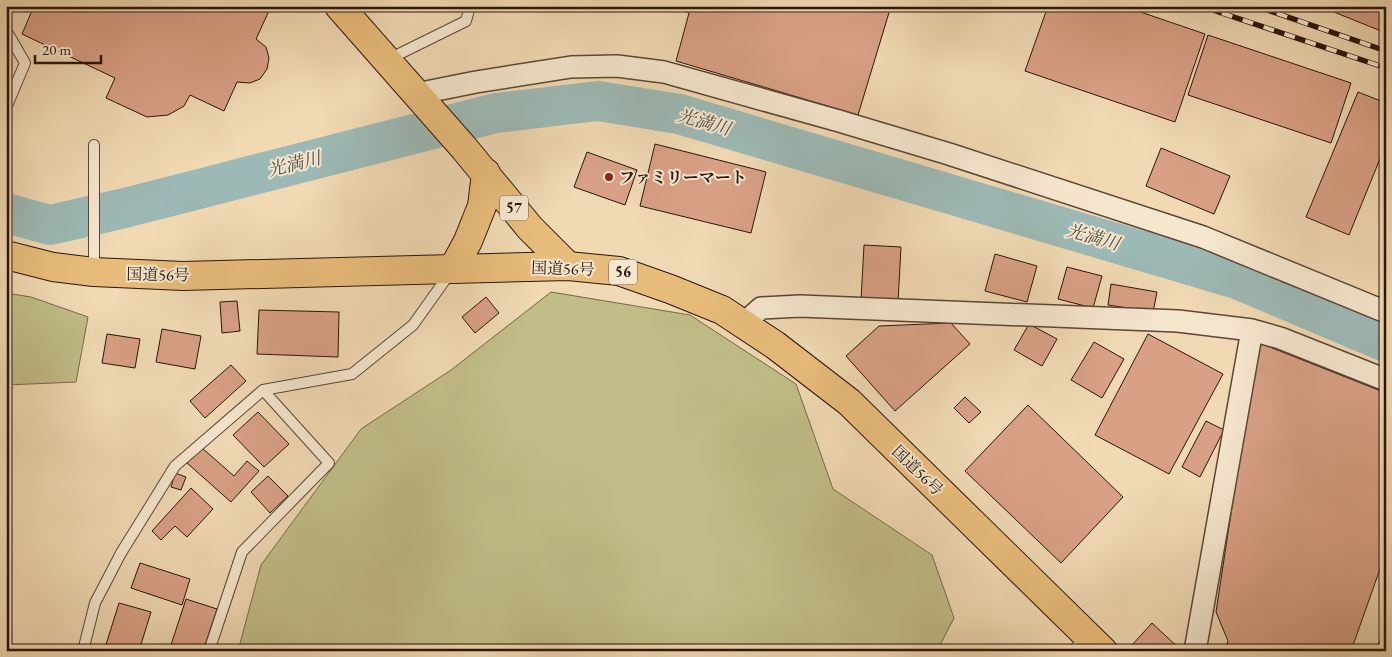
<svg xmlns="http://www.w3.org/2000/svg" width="1392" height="657" viewBox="0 0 1392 657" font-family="'EB Garamond','Noto Serif JP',serif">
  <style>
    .green { fill: #c1bd88; stroke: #76694a }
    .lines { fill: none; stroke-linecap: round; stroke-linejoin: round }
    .river { stroke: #9db9b5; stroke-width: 40 }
    .building { fill: #d8a085; stroke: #2a150b }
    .lane-casing { stroke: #5c4635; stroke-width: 12 }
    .street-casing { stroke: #5c4635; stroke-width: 24 }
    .primary-casing { stroke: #2a150b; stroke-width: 30 }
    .highway-casing { stroke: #2a150b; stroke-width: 30 }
    .lane { stroke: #f5e6ce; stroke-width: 10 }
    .street { stroke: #f5e6ce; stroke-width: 21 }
    .primary { stroke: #e8bc7a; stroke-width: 28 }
    .highway { stroke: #e8bc7a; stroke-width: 28 }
    .rail-casing { stroke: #2a150b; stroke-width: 5.5 }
    .rail { stroke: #f5e6ce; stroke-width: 4; stroke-dasharray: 11; stroke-linecap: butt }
    .poi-dot { fill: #8f2418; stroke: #f5e6ce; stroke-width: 2 }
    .labels { text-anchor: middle; stroke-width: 4; stroke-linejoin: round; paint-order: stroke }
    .shield { fill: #f5e6ce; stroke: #675446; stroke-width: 1 }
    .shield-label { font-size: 15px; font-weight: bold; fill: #2a150b }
    .poi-label { font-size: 16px; font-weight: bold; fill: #2a150b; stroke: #f5e6ce; text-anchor: start }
    .street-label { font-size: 16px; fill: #2a150b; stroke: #f5e6ce }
    .water-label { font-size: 18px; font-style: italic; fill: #524e46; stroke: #f5e6ce }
  </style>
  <rect width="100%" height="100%" fill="#f0d9b3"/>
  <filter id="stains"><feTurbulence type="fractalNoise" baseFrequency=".004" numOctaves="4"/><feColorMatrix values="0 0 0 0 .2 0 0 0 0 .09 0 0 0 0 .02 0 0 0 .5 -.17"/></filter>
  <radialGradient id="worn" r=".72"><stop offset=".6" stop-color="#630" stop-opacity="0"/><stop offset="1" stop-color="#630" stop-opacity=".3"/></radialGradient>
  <path class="green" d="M551 292 690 315 796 384 833 489 932 555 954 618 937 651H238L261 565 361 429 451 370Z
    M6 293 31 297 88 317 76 382 6 385Z"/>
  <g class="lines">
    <path class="river" d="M6 213 50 225 125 208 496 113 598 101 679 114 1237 279 1386 342"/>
  </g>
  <path class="building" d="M34 6H260L268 13 256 39 266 47 269 58 267 69 260 79 250 83 237 82 224 111 190 95 184 106 168 115 147 117 106 98 115 78 22 34Z
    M667 6H891L858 115 676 61 689 13Z
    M1048 6H1123L1205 34 1175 122 1025 71Z
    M1325 6H1383L1386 7V20L1381 31 1324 8Z
    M1208 35 1351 83 1331 143 1188 95Z
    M1358 92 1386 103V144L1349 235 1306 217Z
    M655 144 766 172 751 233 640 206Z
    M1161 148 1230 176 1214 214 1146 186Z
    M587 152 637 170 625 205 574 187Z
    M864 245 901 247 898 302 861 300Z
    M995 254 1037 266 1027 302 985 291Z
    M1067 267 1102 276 1093 308 1058 299Z
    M1111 284 1157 292 1153 312 1108 305Z
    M486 297 499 313 475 333 462 317Z
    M237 301 240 331 222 333 220 302Z
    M259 310 339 312 338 357 257 354Z
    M951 323 970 344 895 411 846 356 879 326Z
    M1029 324 1057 339 1042 366 1014 350Z
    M162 329 201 336 195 369 156 362Z
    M107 334 140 339 135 368 102 363Z
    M1148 334 1223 374 1169 474 1095 435Z
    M1094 342 1124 359 1102 398 1071 380Z
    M1257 342 1386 393V552L1351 651H1225L1228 641 1216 612Z
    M231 365 246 381 205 418 190 401Z
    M965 397 981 412 969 423 954 408Z
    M1028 405 1123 497 1061 563 965 471Z
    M258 412 289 444 264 467 233 435Z
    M1206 421 1224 430 1200 477 1182 467Z
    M202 448 234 476 247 461 259 471 231 502 187 463Z
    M175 473 186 477 181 490 171 487Z
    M268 476 288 496 270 513 251 492Z
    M191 488 213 509 187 537 175 526 161 540 152 531Z
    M140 563 190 579 182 605 131 588Z
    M186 599 217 609 203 651H169Z
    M119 603 151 612 139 651H104Z
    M1152 623 1182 651H1138L1132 645Z
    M1386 624V651H1376Z"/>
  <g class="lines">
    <defs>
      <path id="lane" d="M6 30 25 63 6 108
        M389 59 466 21 470 6
        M94 271V145
        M83 651 95 603 121 553 175 466 263 390 352 374 413 325 450 273
        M209 651 242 552 329 463 263 390
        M1073 651 1086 637"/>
      <path id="street" d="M416 94 476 82 571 67 617 66 664 72 839 121 949 154 1203 237 1386 312
        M743 324 761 308 800 306 1178 321 1252 330 1280 338 1386 380
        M1195 651 1252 330"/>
      <path id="primary" d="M339 6 464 148 530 228 568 266
        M453 269 468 241 482 206 486 173"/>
      <path id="highway" d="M6 255 53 267 94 272 183 276 568 266 619 271 670 289 722 310 775 345 849 402 1103 651"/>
    </defs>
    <use href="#lane" class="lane-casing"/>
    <use href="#street" class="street-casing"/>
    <use href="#primary" class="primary-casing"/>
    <use href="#highway" class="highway-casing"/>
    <use href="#lane" class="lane"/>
    <use href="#street" class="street"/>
    <use href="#primary" class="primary"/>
    <use href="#highway" class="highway"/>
    <defs>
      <path id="rail" d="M1201 6 1386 68
        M1256 6 1386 51"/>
    </defs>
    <use href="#rail" class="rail-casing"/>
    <use href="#rail" class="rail"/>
  </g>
  <circle class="poi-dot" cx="609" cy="177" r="5"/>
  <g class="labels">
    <g class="shield">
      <rect x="500" y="195.5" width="28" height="25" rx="4"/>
      <rect x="609" y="259.5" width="28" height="25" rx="4"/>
    </g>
    <g class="shield-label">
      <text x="514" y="213">57</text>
      <text x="623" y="277">56</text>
    </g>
    <g class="poi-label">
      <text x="619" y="183">ファミリーマート</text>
    </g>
    <g class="street-label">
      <text transform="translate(563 268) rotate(2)" y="6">国道56号</text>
      <text transform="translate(158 274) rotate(1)" y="6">国道56号</text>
      <text transform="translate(918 470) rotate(44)" y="6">国道56号</text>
    </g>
    <g class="water-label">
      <text transform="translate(704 122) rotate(16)" y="6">光満川</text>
      <text transform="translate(294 164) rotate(-14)" y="6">光満川</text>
      <text transform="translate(1093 237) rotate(16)" y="6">光満川</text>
    </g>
  </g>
  <rect width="1392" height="657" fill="none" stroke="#f0d9b3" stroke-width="25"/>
  <rect x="8" y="8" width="1377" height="642" fill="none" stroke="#2a150b" stroke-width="2.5"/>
  <rect x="12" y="12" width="1367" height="632" fill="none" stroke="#2a150b"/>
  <path d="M35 55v8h66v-8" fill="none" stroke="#2a150b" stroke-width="2.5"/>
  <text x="42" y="55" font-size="15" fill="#2a150b" stroke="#f5e6ce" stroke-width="4" paint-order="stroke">20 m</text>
  <rect width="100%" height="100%" filter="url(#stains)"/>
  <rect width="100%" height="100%" fill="url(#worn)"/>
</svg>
